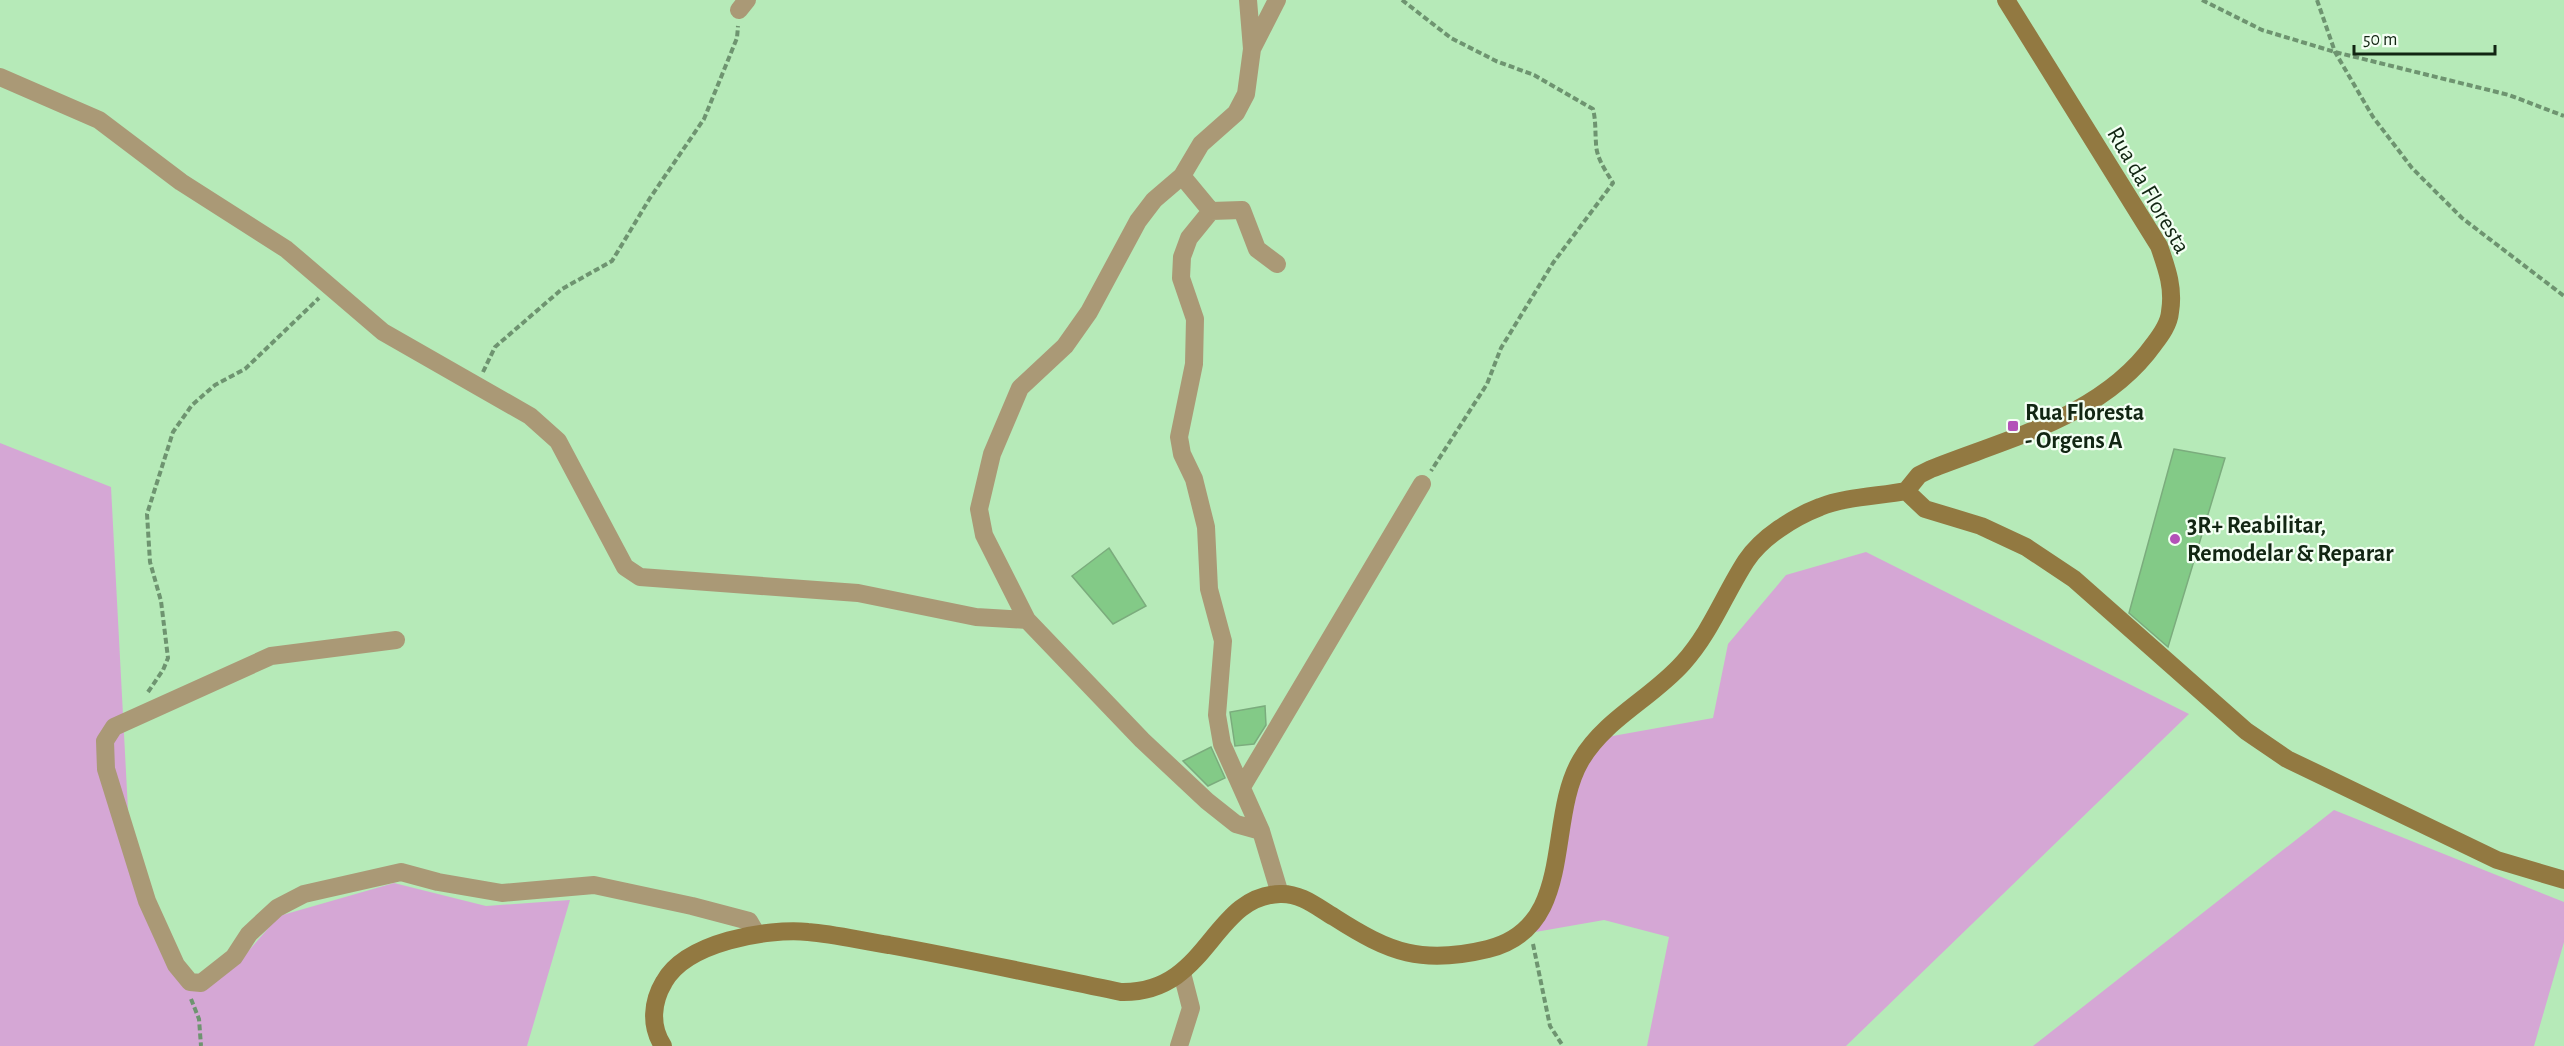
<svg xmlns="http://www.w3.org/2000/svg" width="2564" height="1046" viewBox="0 0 2564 1046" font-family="'Alegreya Sans',sans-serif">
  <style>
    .green { fill: #d5a7d5 }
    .building { fill: #83ca87; stroke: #7bac7d; stroke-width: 1.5 }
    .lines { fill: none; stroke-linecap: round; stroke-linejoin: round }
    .path { stroke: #6e9470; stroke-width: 4; stroke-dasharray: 6 3; stroke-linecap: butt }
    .street { stroke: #aa9976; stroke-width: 18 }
    .secondary { stroke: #927941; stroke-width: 18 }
    .poi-dot { fill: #b351b8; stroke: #f4fff4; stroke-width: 2 }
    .labels { text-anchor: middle; stroke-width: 4.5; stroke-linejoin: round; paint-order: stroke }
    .street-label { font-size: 24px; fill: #122613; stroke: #f4fff4 }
    .poi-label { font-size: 24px; font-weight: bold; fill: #122613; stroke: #f4fff4; text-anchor: start }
  </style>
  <rect width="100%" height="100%" fill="#b6eab8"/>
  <path class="green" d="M0 443 111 487 131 867 179 981 244 956 279 916 394 883 486 906 570 900 527 1046H0Z
    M1866 552 2189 714 1846 1046H1647L1669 937 1604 920 1518 935 1529 926 1569 792 1596 739 1713 718 1728 644 1786 575Z
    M2334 810 2564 902V942L2534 1046H2033Z"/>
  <path class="building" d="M2174 449 2225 458 2168 647 2129 613Z
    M1109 548 1146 606 1113 624 1072 576Z
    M1265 706 1266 725 1254 744 1235 746 1230 712Z
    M1211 747 1225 778 1208 786 1183 761Z"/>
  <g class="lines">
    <path class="path" d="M1402 0 1451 38 1496 61 1534 75 1593 109C1596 121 1595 131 1596 143 1596 158 1606 171 1613 183L1553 263 1501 348 1487 384 1431 471
      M2202 0 2262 30 2335 52 2509 95 2564 116
      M2317 0 2335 52 2373 117 2412 168 2462 218 2564 296
      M483 372 495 347 562 289 612 261 650 198 704 119 737 38 738 26
      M148 692 163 670 168 658 161 601 150 562 147 514 173 432 192 405 215 385 245 369 319 298
      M1533 944 1550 1026 1563 1046
      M191 999 199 1019 201 1046"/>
    <path class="street" d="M1248 0 1252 49 1246 94 1236 113 1201 144 1182 176 1154 200 1138 221 1089 312 1065 346 1020 388 992 454 979 509 984 535 1027 620 1142 740 1207 801 1236 824 1261 831
      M739 10 747 0
      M1252 49 1277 0
      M0 77 99 120 181 182 286 249 383 332 530 416 558 441 625 567 640 577 858 593 976 617 1027 620
      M1182 176 1211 211 1189 238 1182 257 1181 278 1195 319 1194 364 1179 437 1182 454 1194 479 1206 527 1209 589 1223 641 1217 715 1222 744 1261 831 1280 894
      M1211 211 1242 210 1257 249 1277 264
      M396 640 271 656 114 727 105 741 106 769 147 901 176 965 190 982 201 983 234 957 249 934 277 908 304 894 401 872 438 882 502 893 594 885 692 906 749 921 756 933
      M1242 787 1422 484
      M1179 1046 1191 1008 1182 973"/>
    <path class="secondary" d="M1906 491 1925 509 1981 526 2026 547 2074 579 2246 731 2287 759 2497 860 2564 880
      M1906 491 1919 475 1931 469C2009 438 2103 416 2154 344 2161 335 2169 324 2170 312 2174 288 2167 269 2159 246L2006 0
      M663 1046C650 1026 652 1002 664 982 686 942 767 928 808 932 835 934 862 941 889 945 966 959 1043 976 1121 992 1209 994 1211 896 1280 894 1301 893 1317 907 1334 917 1390 953 1422 965 1488 949 1577 927 1545 821 1581 760 1605 719 1652 698 1683 663 1711 632 1724 595 1746 561 1762 537 1794 517 1820 507 1844 497 1880 496 1906 491"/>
  </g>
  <g class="poi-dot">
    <rect x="2007" y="420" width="12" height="12" rx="3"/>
    <circle cx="2175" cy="539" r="6"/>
  </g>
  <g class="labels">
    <g class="street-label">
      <text transform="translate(2149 190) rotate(60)" y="8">Rua da Floresta</text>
    </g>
    <g class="poi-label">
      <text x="2025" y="420">Rua Floresta<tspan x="2025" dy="28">- Orgens A</tspan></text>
      <text x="2187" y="533">3R+ Reabilitar,<tspan x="2187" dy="28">Remodelar &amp; Reparar</tspan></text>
    </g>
  </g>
  <path d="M2354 45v9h141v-9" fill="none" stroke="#122613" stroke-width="3"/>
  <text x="2363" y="45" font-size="18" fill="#122613" stroke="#f4fff4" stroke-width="4.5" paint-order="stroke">50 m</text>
</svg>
